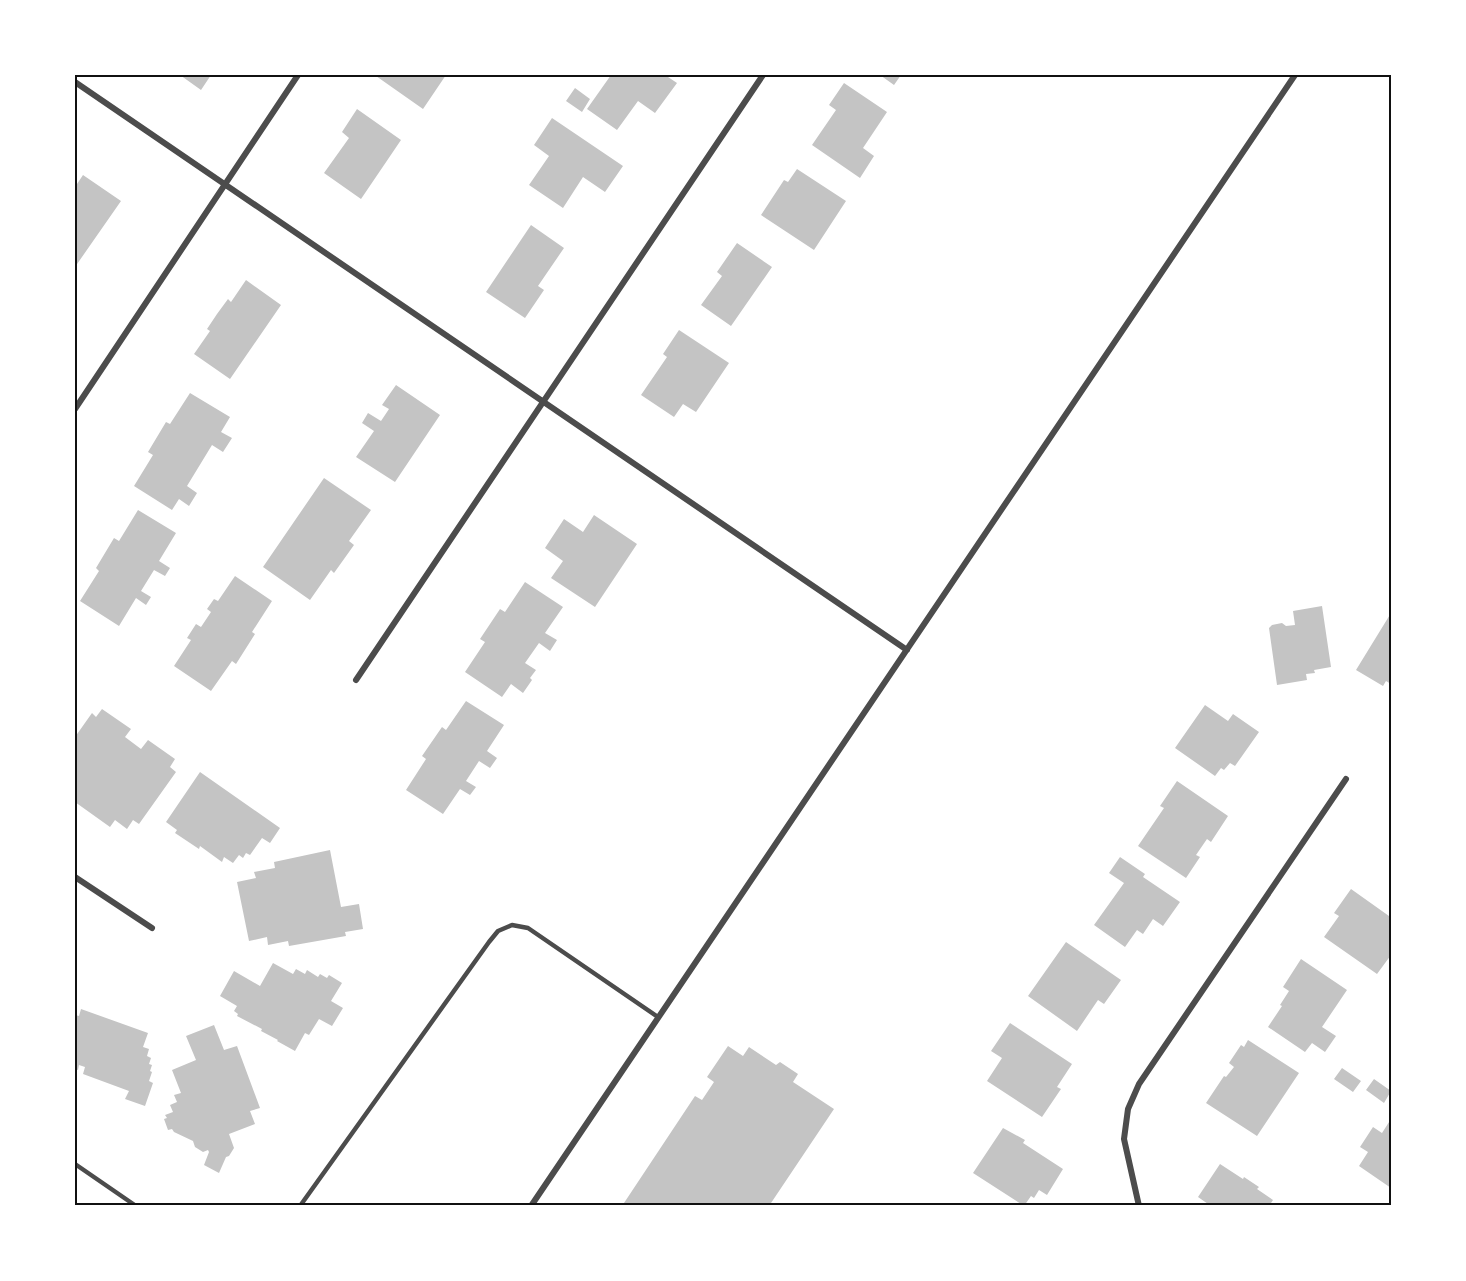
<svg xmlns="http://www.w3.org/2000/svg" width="1466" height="1281" viewBox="0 0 1466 1281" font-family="'Titillium Web',sans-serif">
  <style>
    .building { fill: #c4c4c4 }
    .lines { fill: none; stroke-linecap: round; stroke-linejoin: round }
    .service { stroke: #4c4c4c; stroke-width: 4.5 }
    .minor { stroke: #4c4c4c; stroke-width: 6 }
    .neatline { fill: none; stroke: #111; stroke-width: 2 }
  </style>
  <rect width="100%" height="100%" fill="#fff"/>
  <path class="building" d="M180 75H211L201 90Z
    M377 75H446L423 109 376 76Z
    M611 75H665L677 83 655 113 638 101 617 130 587 109Z
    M880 75H901L894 85Z
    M844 83 887 112 863 148 874 156 860 178 812 145 836 110 829 105Z
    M575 88 590 99 582 112 566 101Z
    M357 109 401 140 361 199 324 173 349 138 342 132Z
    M552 118 623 166 605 192 583 177 563 208 529 185 549 156 534 145Z
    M797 169 846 201 814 250 761 215 784 180 788 182Z
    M83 175 121 201 75 267V187Z
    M531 225 564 248 538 286 544 290 525 318 486 292Z
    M737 243 772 267 731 326 701 305 722 276 717 272Z
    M246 280 281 305 230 379 194 354 210 331 207 329 217 314 228 299 231 302Z
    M679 330 729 363 696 412 683 404 674 417 641 395 667 357 663 354Z
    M396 385 440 415 395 482 356 457 374 431 362 423 368 413 381 421 389 409 382 405Z
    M190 393 230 417 221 432 232 438 223 452 212 445 187 486 197 493 189 506 179 499 172 510 134 486 153 455 148 452 166 422 170 424Z
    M324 478 371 510 349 541 354 545 334 573 331 570 310 600 263 567Z
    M138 510 176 533 159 561 170 568 165 576 154 570 141 591 151 597 146 605 136 598 119 626 80 601 99 571 96 568 114 538 119 541Z
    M594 515 637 544 595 607 551 578 563 561 545 548 564 519 583 532Z
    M235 576 272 601 252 632 255 634 236 664 232 661 211 691 174 666 191 640 187 638 196 624 201 627 211 612 207 609 214 599 218 601Z
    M525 582 563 607 545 633 557 640 550 651 539 643 525 663 536 670 530 678 532 680 523 693 511 684 502 697 465 672 485 642 480 639 500 609 505 612Z
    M1322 606 1331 667 1314 670 1315 673 1306 674 1307 680 1277 685 1269 628 1272 625 1282 623 1286 626 1295 625 1293 611Z
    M1391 613V684L1386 681 1383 686 1356 670Z
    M466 701 504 725 487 751 497 758 490 768 479 761 466 781 476 787 470 795 460 789 443 814 406 790 426 759 422 756 442 727 446 730Z
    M1205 705 1228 721 1233 714 1259 732 1235 766 1230 763 1224 770 1221 768 1215 776 1175 748Z
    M102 709 131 729 125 737 141 749 148 740 175 759 170 767 176 772 139 824 133 820 127 829 115 820 110 827 75 802V737L92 713 96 717Z
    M200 772 280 828 270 843 262 838 250 855 246 853 243 858 239 855 233 863 224 857 222 862 200 846 199 849 175 833 177 830 166 822Z
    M1177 781 1228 816 1211 842 1207 839 1196 855 1200 857 1186 878 1138 846 1164 808 1160 806Z
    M330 850 341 907 359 904 363 929 345 932 346 936 289 946 288 941 268 945 267 937 249 941 237 882 256 878 254 872 275 868 274 862Z
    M1120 857 1145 874 1143 877 1180 902 1163 926 1153 919 1143 934 1137 930 1125 947 1094 925 1124 883 1109 873Z
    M1351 889 1389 916 1391 912V955L1377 974 1324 937 1339 916 1334 913Z
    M1066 942 1121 980 1104 1004 1098 1000 1077 1031 1028 996Z
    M1301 959 1347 990 1322 1027 1336 1036 1325 1052 1312 1043 1305 1052 1268 1027 1282 1006 1280 1005 1289 991 1283 987Z
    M273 963 293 974 296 969 305 974 307 970 318 977 320 974 327 978 329 975 342 983 331 1001 343 1008 332 1026 319 1019 309 1035 305 1033 295 1051 277 1041 278 1040 261 1031 262 1029 237 1016 238 1014 234 1011 237 1006 220 996 234 971 260 986Z
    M81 1009 148 1033 143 1047 149 1049 147 1056 151 1058 149 1064 152 1065 150 1071 152 1072 149 1081 153 1083 145 1106 125 1099 129 1091 83 1074 85 1067 79 1065 78 1070 75 1069V1015L79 1016Z
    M1010 1023 1072 1064 1057 1087 1061 1089 1042 1117 987 1081 1002 1058 991 1051Z
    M214 1025 224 1050 237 1046 260 1108 250 1111 255 1124 229 1134 234 1148 229 1156 226 1157 219 1173 204 1165 209 1152 208 1150 203 1152 195 1147 193 1141 174 1132 172 1129 168 1130 164 1119 167 1118 165 1115 173 1112 170 1105 177 1102 174 1095 181 1093 172 1070 196 1060 186 1036Z
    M1248 1040 1299 1073 1257 1136 1206 1103 1224 1076 1226 1077 1234 1067 1229 1063 1241 1045 1244 1047Z
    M728 1046 743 1056 749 1047 776 1065 780 1062 798 1074 793 1082 834 1109 769 1206H622L695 1096 702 1100 714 1082 707 1077Z
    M1342 1068 1361 1081 1353 1092 1334 1079Z
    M1374 1079 1391 1091 1384 1103 1366 1090Z
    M1391 1119V1188L1359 1166 1368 1152 1360 1147 1373 1127 1382 1133Z
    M1003 1128 1025 1140 1023 1143 1063 1169 1047 1195 1039 1190 1034 1198 1031 1196 1024 1206 973 1173Z
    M1220 1164 1243 1179 1244 1177 1259 1187 1257 1189 1273 1200 1269 1206H1211L1198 1197Z"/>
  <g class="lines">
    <path class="service" d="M75 1164 136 1206
      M300 1206 489 942 498 931 512 925 528 928 658 1017"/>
    <path class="minor" d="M75 82 907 650
      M75 409 298 75
      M356 680 763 75
      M75 877 152 928
      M531 1206 1295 75
      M1139 1206 1124 1139 1128 1109 1139 1084 1346 779"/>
  </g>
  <rect width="1466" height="1281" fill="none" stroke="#ffffff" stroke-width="153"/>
  <rect x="76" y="76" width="1314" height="1128" class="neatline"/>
</svg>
